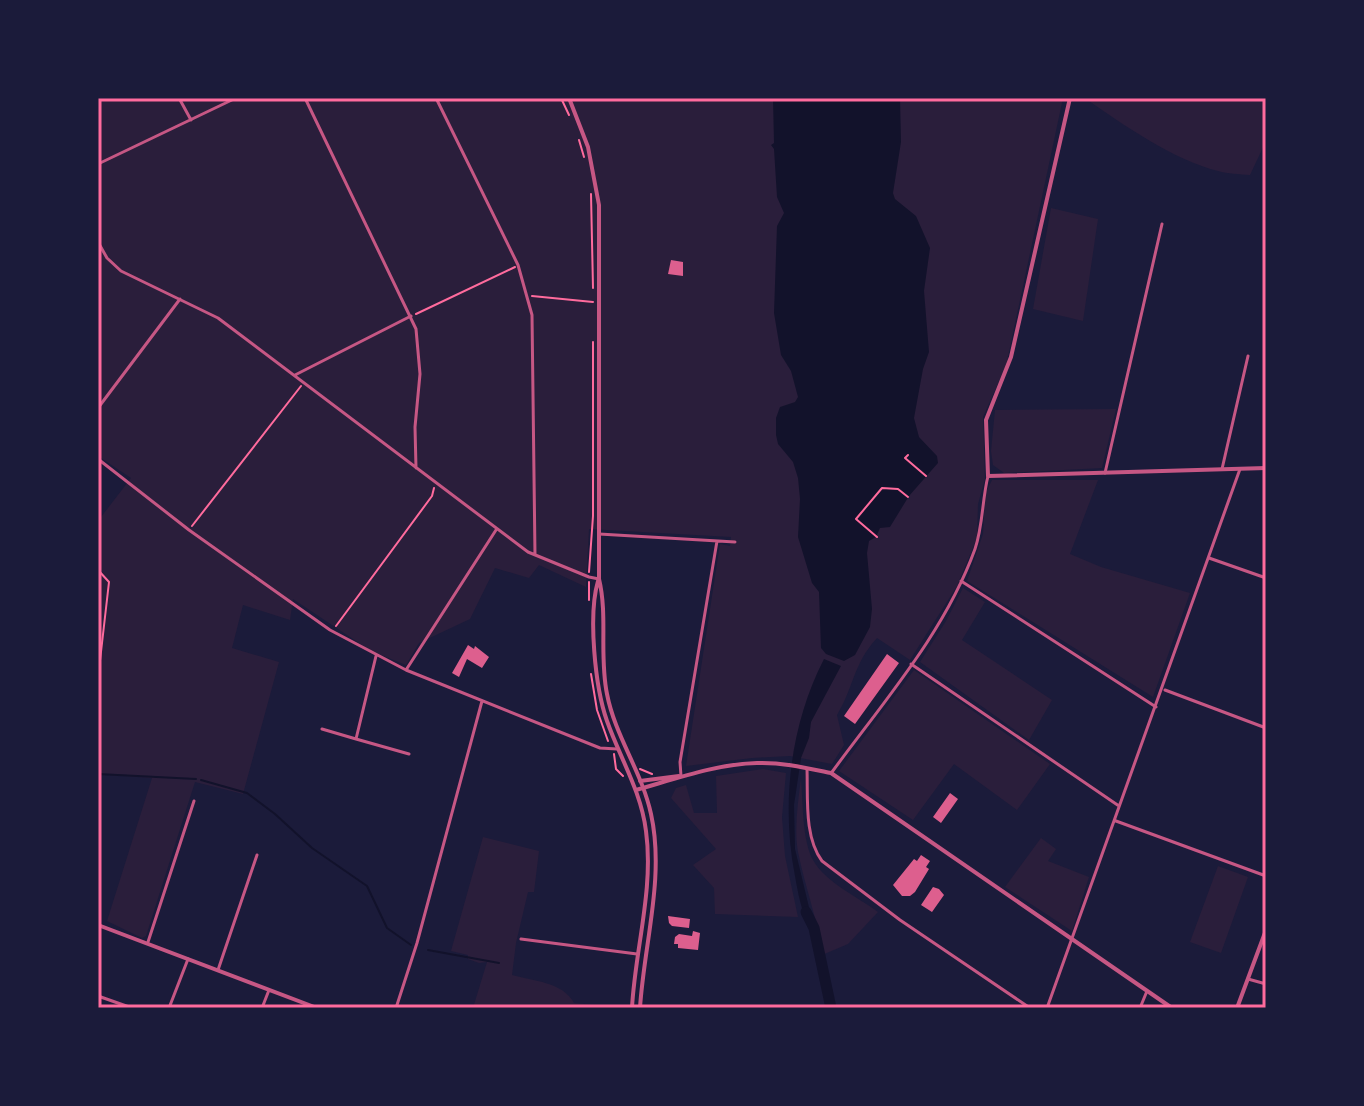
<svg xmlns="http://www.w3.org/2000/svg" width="1364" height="1106" viewBox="0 0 1364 1106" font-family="'Titillium Web',sans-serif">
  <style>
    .green { fill: #2a1e3b }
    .water { fill: #12122b }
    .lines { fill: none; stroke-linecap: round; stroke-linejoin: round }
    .stream { stroke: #12122b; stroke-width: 2 }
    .river { stroke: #12122b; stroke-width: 11 }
    .building { fill: #dd5f8e }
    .path { stroke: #ff6b9d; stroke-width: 2 }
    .minor { stroke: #c65784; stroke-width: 3 }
    .tertiary { stroke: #c65784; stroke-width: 4 }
    .neatline { fill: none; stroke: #ff6b9d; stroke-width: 3 }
  </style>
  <rect width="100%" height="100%" fill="#1b1b3a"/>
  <path class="green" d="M98 98H1063L1006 366 983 417 985 479 978 504 977 538 957 586 910 660 877 638C853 664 854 687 837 715L844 745 832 764 790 756 752 758 686 766 720 544 730 546 731 537 589 529 586 587 539 565 529 578 495 568 470 619 419 643 406 665 371 651 293 599 290 620 243 605 232 648 279 662 243 794 195 782 146 936 142 938 107 921 152 778 98 774V521L131 478 98 456Z
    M1085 98H1266V141L1250 175C1239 174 1228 174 1218 171 1174 160 1123 125 1085 98Z
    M1051 208 1098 219 1083 321 1033 309Z
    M1116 409 1102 468 1004 473 993 465 991 451 995 410Z
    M992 480H1098L1070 554 1101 567 1190 593 1153 697 967 581 983 534 985 494Z
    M963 588 985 602 962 640 1052 700 1029 740 920 662 946 621Z
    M914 670 1050 764 1017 810 954 764 913 820 839 771Z
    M763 769 786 773 782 817 785 856 798 917 715 914 714 888 693 865 716 849 671 798 676 788 686 785 694 813H717L716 776Z
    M801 778C803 801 802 840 813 860 825 882 858 897 878 912L848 944 822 955C818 920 805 887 798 852 794 828 798 802 801 778Z
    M483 837 539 851 534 892H528L516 943 512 975C533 981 563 982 574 1003L626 1008H473L487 962 479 963 468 959V955L451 951Z
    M1041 838 1056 849 1048 861 1089 877 1072 931 1005 887Z
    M1218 866 1248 877 1221 953 1190 942Z"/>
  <path class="water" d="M773 98H900L901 142 893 193 895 199 916 216 930 248 924 291 929 352 923 369 914 418 919 437 937 456 938 463 909 496 890 527 880 528 876 537 869 541 867 553 872 609 870 627 855 655 844 661 826 654 821 648 819 592 812 583 798 537 800 499 798 478 793 462 778 444 776 435V418L780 407 795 402 798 397 791 371 781 355 774 313 777 226 784 213 777 197 774 149 771 145 774 143Z
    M824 659 841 666 811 722 809 738 801 758 794 805 795 849 813 924H808C801 909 798 893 795 876 781 805 790 725 824 659Z"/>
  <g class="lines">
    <path class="stream" d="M98 774 196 779
      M201 780 247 793 275 814 312 848 367 886 387 928 411 945
      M428 950 499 963"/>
    <path class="river" d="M806 912 814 928 831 1008"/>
  </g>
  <path class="building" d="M671 260 683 262V276L668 274Z
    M468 645 474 649 475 646 489 657 482 668 467 659 459 677 452 673Z
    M887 654 899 663 855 724 844 716Z
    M950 793 958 799 941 823 933 817Z
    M921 855 930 861 926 867 929 869 915 892 910 896H902L893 885 914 859 917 861Z
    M933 887 939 889 944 895 932 912 921 905Z
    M668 916 690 919 689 928 672 926 669 923Z
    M693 931 700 933 698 950 678 948V944H674L675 937 679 934 692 936Z"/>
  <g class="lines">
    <path class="path" d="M561 98 569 115
      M579 140 584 157
      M591 194 593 288
      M532 296 593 302
      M416 314 515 267
      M908 455 905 458 926 476
      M192 526 301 386
      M877 537 856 519 882 488 898 489 908 497
      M98 570 109 582 98 678
      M589 572 593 516V342
      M589 582V600
      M336 626 432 496 434 488
      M591 674 597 710 608 741
      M614 754 616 769 623 776
      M640 769 652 774"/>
    <path class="minor" d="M179 98 191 120
      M305 98 416 329 420 374 415 427 416 468
      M436 98 518 265 532 315 535 555
      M98 164 236 98
      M98 242 107 258 121 271 218 318 528 552 589 577 599 579
      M295 375 411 316
      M98 408 180 299
      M98 459 189 530 330 630 406 670 600 748 617 749
      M1222 469 1248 356
      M1105 473 1162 224
      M599 534 735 542
      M1209 558 1266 578
      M961 581 1156 707
      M911 664 1119 806
      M406 670 496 530
      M1165 690 1266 728
      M322 729 356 739 376 656
      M356 739 409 754
      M807 769C808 797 804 837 822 861L900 920 1030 1008
      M832 772C884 701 945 632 975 549 983 526 982 500 988 476
      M681 776 680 762 717 541
      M1116 821 1266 876
      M521 939 637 954
      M148 942 194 801
      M218 970 257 855
      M1248 979 1266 984
      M98 996 132 1008
      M169 1008 188 959
      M262 1008 269 990
      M396 1008 417 943 482 701
      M1047 1008 1240 469
      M1140 1008 1147 991"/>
    <path class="tertiary" d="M569 98 588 147 599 205V579C608 616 599 656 607 694 615 736 642 772 651 814 665 877 644 944 640 1008
      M1070 98 1011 357 986 420 988 476 1266 468
      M598 581C588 615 595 687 607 721 620 758 641 791 646 831 654 889 635 950 632 1008
      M640 781 679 776
      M636 790C675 779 716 764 757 763 782 762 807 768 831 773L1172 1008
      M98 925 317 1008
      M1237 1008 1266 930"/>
  </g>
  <rect width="1364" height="1106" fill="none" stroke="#1b1b3a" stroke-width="200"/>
  <rect x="100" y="100" width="1164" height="906" class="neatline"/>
</svg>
